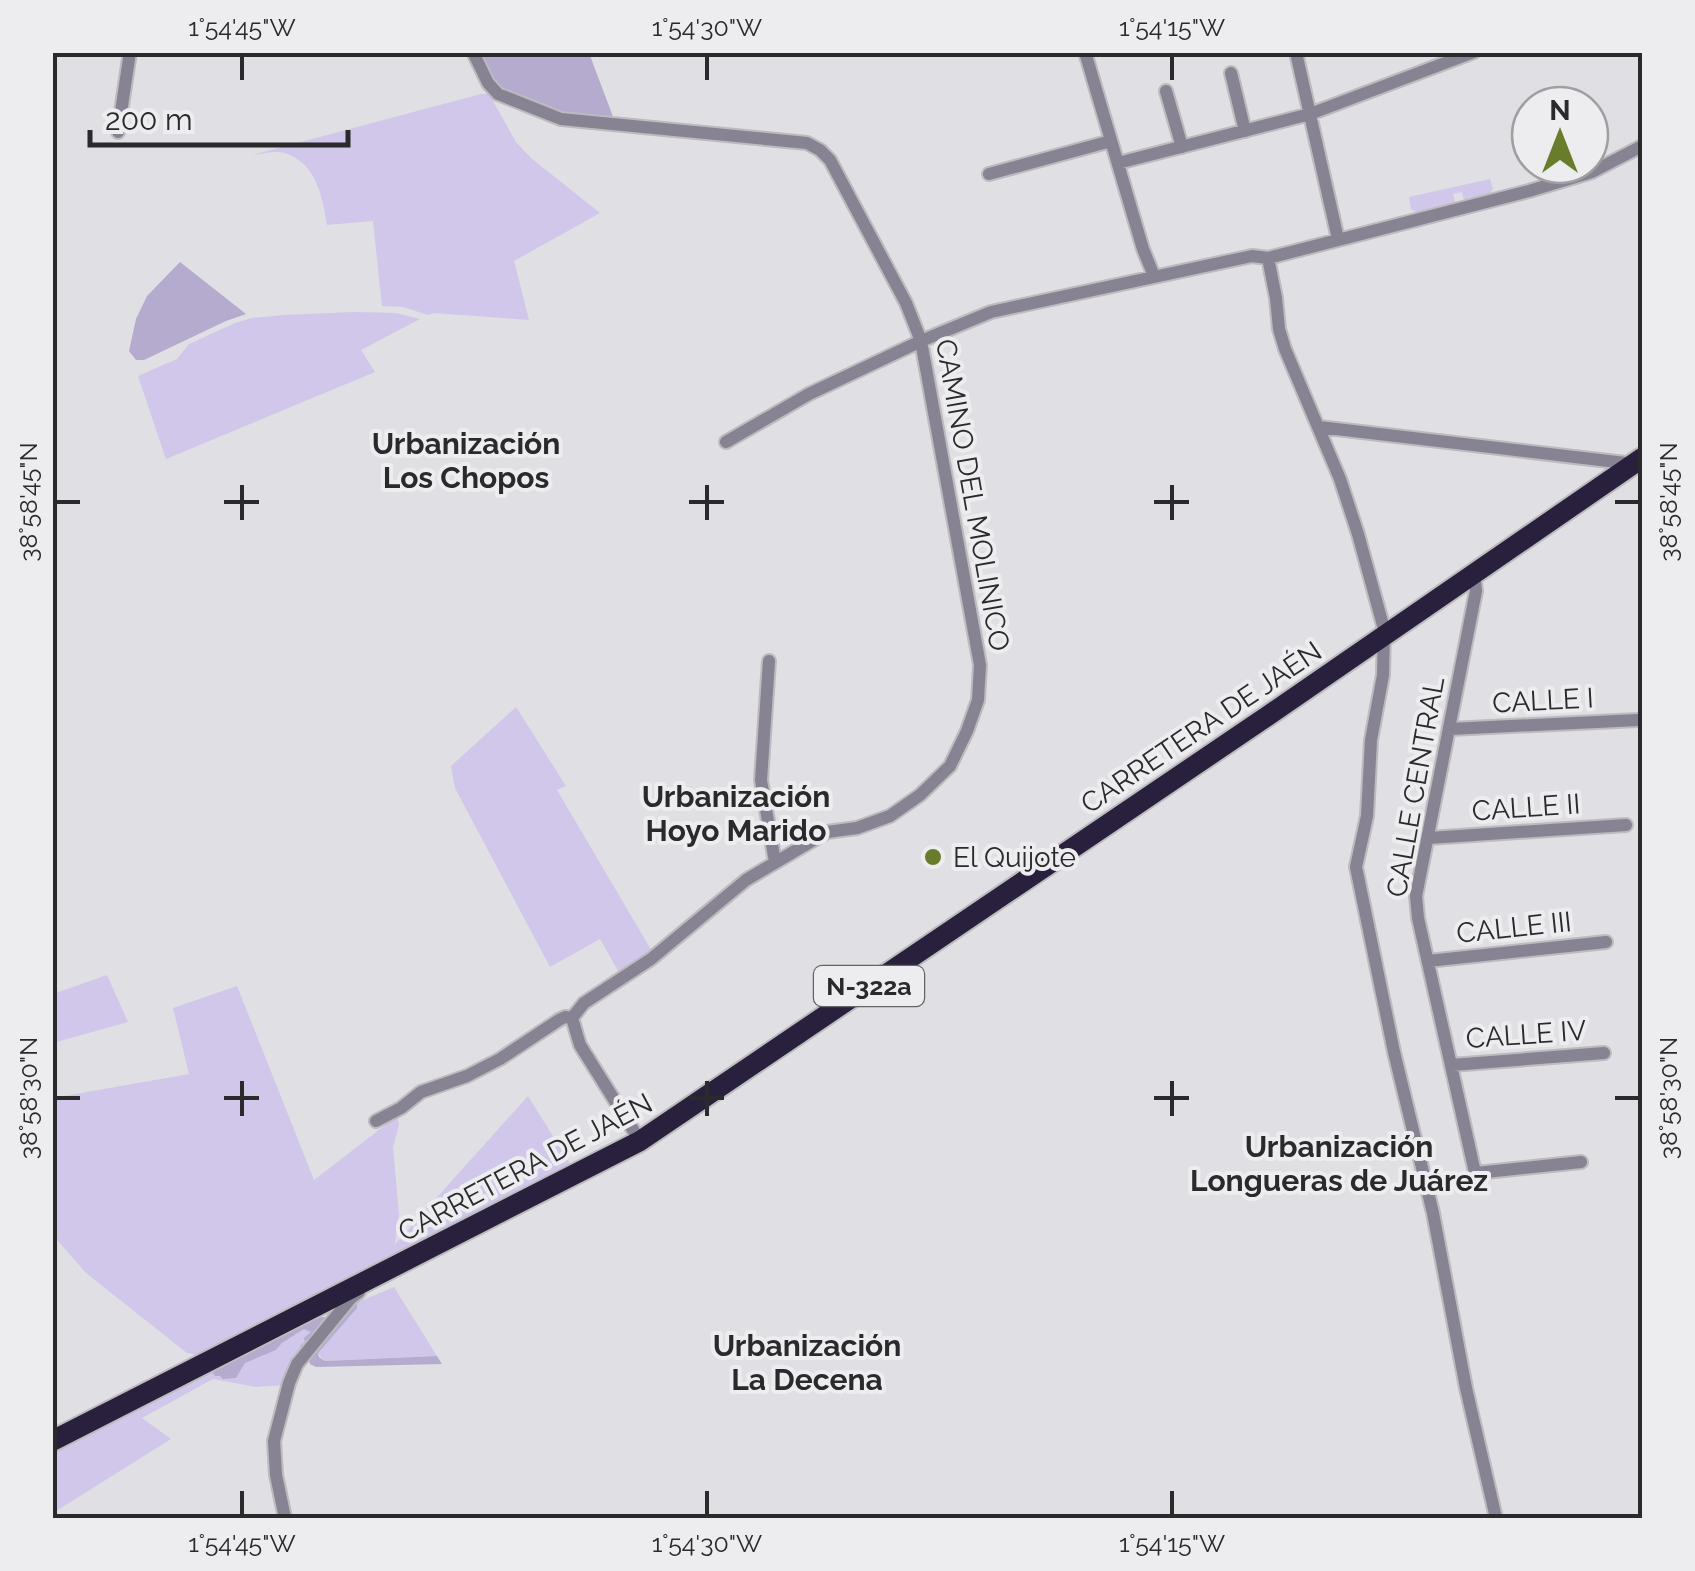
<svg xmlns="http://www.w3.org/2000/svg" width="1695" height="1571" viewBox="0 0 1695 1571" font-family="Raleway,sans-serif">
  <style>
    .green { fill: #d0c7eb }
    .forest { fill: #b4abcf }
    .lines { fill: none; stroke-linecap: round; stroke-linejoin: round }
    .minor-casing { stroke: #bcbbbe; stroke-width: 16 }
    .highway-casing { stroke: #bcbbbe; stroke-width: 24 }
    .minor { stroke: #878393; stroke-width: 12 }
    .highway { stroke: #28203c; stroke-width: 20 }
    .ticks { fill: none; stroke: #2a292b; stroke-width: 4 }
    .poi-dot { fill: #687c2c; stroke: #ededf0; stroke-width: 4 }
    .labels { text-anchor: middle; stroke-width: 8; stroke-linejoin: round; paint-order: stroke }
    .shield { fill: #ededf0; stroke: #646466; stroke-width: 2.5 }
    .shield-label { font-size: 25px; font-weight: bold; fill: #2a292b }
    .street-label { font-size: 28px; fill: #2a292b; stroke: #ededf0 }
    .poi-label { font-size: 28px; fill: #2a292b; stroke: #ededf0; text-anchor: start }
    .neighbourhood-label { font-size: 30px; font-weight: bold; fill: #2a292b; stroke: #ededf0 }
    .neatline { fill: none; stroke: #2a292b; stroke-width: 4 }
    .ticks-label { font-size: 25px; text-anchor: middle; fill: #2a292b }
  </style>
  <rect width="100%" height="100%" fill="#e0dfe3"/>
  <path class="green" d="M481 94H489L516 142 531 158 600 213 514 261 529 320 433 313 428 315 403 307 382 306 373 221 327 225C322 196 317 164 285 153 275 150 262 154 252 155Z
    M1490 179 1493 189 1491 193 1464 200 1462 192 1453 194 1455 202 1416 212 1411 209 1409 197Z
    M354 312 396 313 420 319 361 350 375 372 166 459 138 376 177 359 189 344 235 323 252 318 284 315Z
    M516 707 566 786 557 790 653 953 621 976 600 939 550 967 455 788 451 766Z
    M107 975 128 1022 53 1043V994Z
    M237 986 314 1180 397 1116 399 1125 393 1147 399 1215 395 1244 528 1096 571 1165 507 1199 196 1355 187 1353 86 1273 53 1235V1098L189 1074 173 1008Z
    M394 1287 437 1356 325 1361 317 1353 357 1308V1300L360 1296 363 1300Z
    M304 1329 312 1332 306 1342V1350L286 1385 256 1387 213 1379 142 1418 171 1439 53 1513V1451L211 1370 239 1373 245 1363 276 1350 282 1343Z"/>
  <path class="forest" d="M477 53H589L615 122C579 118 519 110 493 81 486 74 482 62 477 53Z
    M180 262 246 314 226 321 144 360H136L129 351 136 319 147 296Z
    M357 1300V1308L318 1353 319 1357 325 1361 437 1356 442 1364 316 1367 310 1364 308 1357Z
    M324 1317 328 1321 306 1350 300 1346 305 1342 304 1338 311 1332 304 1329 282 1343 276 1350 245 1363 236 1378 223 1379 220 1376H215L211 1370 313 1318Z"/>
  <g class="lines">
    <defs>
      <path id="minor" d="M473 52 488 83 498 94 561 119 807 143 820 150 830 160 906 303 921 341 980 665 978 700 967 731 950 766 920 795 890 816 857 828 827 832 746 880 651 959 584 1003 572 1018 580 1045 640 1141
        M1085 52 1143 249 1154 276
        M1297 57 1338 239
        M1231 73 1245 131
        M1166 91 1182 147
        M118 132 130 52
        M1118 163 1310 114 1474 52
        M989 174 1111 141
        M1268 258 1276 298 1279 329 1285 349 1340 479 1358 534 1384 629 1383 675 1371 740 1367 816 1356 867 1394 1052 1433 1213 1466 1388 1496 1518
        M1319 427 1634 464
        M726 442 809 394 921 341 991 312 1252 256 1268 258 1529 191 1592 172 1642 146
        M1474 572 1476 591 1416 896 1418 918 1478 1186
        M769 661 761 780 775 862
        M1450 729 1638 720
        M1429 838 1626 825
        M1428 961 1606 942
        M1452 1065 1604 1053
        M376 1121 401 1108 421 1092 467 1076 500 1059 559 1020 565 1017 572 1018
        M1476 1173 1581 1162
        M285 1518 276 1475 274 1441 289 1383 297 1364 351 1298 359 1292"/>
      <path id="highway" d="M52 1441 640 1141 1269 715 1642 458"/>
    </defs>
    <use href="#minor" class="minor-casing"/>
    <use href="#highway" class="highway-casing"/>
    <use href="#minor" class="minor"/>
    <use href="#highway" class="highway"/>
  </g>
  <path class="ticks" d="M242 55V80M707 55V80M1172 55V80M242 485V520M707 485V520M1172 485V520M55 502H80M224 502H259M689 502H724M1154 502H1189M1615 502H1640M242 1081V1116M707 1081V1116M1172 1081V1116M55 1098H80M224 1098H259M689 1098H724M1154 1098H1189M1615 1098H1640M242 1491V1516M707 1491V1516M1172 1491V1516"/>
  <circle class="poi-dot" cx="933" cy="857" r="10"/>
  <g class="labels">
    <rect class="shield" x="814" y="966" width="110" height="40" rx="8"/>
    <g class="shield-label">
      <text x="869" y="995">N-322a</text>
    </g>
    <g class="street-label">
      <text transform="translate(973 495) rotate(80)" y="10">CAMINO DEL MOLINICO</text>
      <text transform="translate(1543 700) rotate(-3)" y="10">CALLE I</text>
      <text transform="translate(1201 727) rotate(-34)" y="10">CARRETERA DE JAÉN</text>
      <text transform="translate(1415 787) rotate(-80)" y="10">CALLE CENTRAL</text>
      <text transform="translate(1526 807) rotate(-4)" y="10">CALLE II</text>
      <text transform="translate(1514 927) rotate(-6)" y="10">CALLE III</text>
      <text transform="translate(1526 1034) rotate(-4)" y="10">CALLE IV</text>
      <text transform="translate(525 1167) rotate(-28)" y="10">CARRETERA DE JAÉN</text>
    </g>
    <g class="poi-label">
      <text x="953" y="867">El Quijote</text>
    </g>
    <g class="neighbourhood-label">
      <text x="466" y="454">Urbanización<tspan x="466" dy="34">Los Chopos</tspan></text>
      <text x="736" y="807">Urbanización<tspan x="736" dy="34">Hoyo Marido</tspan></text>
      <text x="1339" y="1157">Urbanización<tspan x="1339" dy="34">Longueras de Juárez</tspan></text>
      <text x="807" y="1356">Urbanización<tspan x="807" dy="34">La Decena</tspan></text>
    </g>
  </g>
  <rect width="1695" height="1571" fill="none" stroke="#ededf0" stroke-width="110"/>
  <g transform="translate(1560 135)"><circle r="48" fill="#ededf0" stroke="#9f9fa1" stroke-width="2.5"/>
  <path d="M0-8L18 38L0 25L-18 38Z" fill="#687c2c"/>
  <text y="-15" font-size="28" font-weight="bold" text-anchor="middle" fill="#2a292b">N</text>
  </g>
  <path d="M90 130v15h258v-15" fill="none" stroke="#2a292b" stroke-width="5"/>
  <text x="105" y="130" font-size="30" fill="#2a292b" stroke="#ededf0" stroke-width="8" paint-order="stroke">200 m</text>
  <rect x="55" y="55" width="1585" height="1461" class="neatline"/>
  <g class="ticks-label">
    <text x="242" y="36">1°54'45"W</text>
    <text x="707" y="36">1°54'30"W</text>
    <text x="1172" y="36">1°54'15"W</text>
    <text transform="translate(28 502) rotate(-90)" y="9">38°58'45"N</text>
    <text transform="translate(1668 502) rotate(-90)" y="9">38°58'45"N</text>
    <text transform="translate(28 1098) rotate(-90)" y="9">38°58'30"N</text>
    <text transform="translate(1668 1098) rotate(-90)" y="9">38°58'30"N</text>
    <text x="242" y="1552">1°54'45"W</text>
    <text x="707" y="1552">1°54'30"W</text>
    <text x="1172" y="1552">1°54'15"W</text>
  </g>
</svg>
